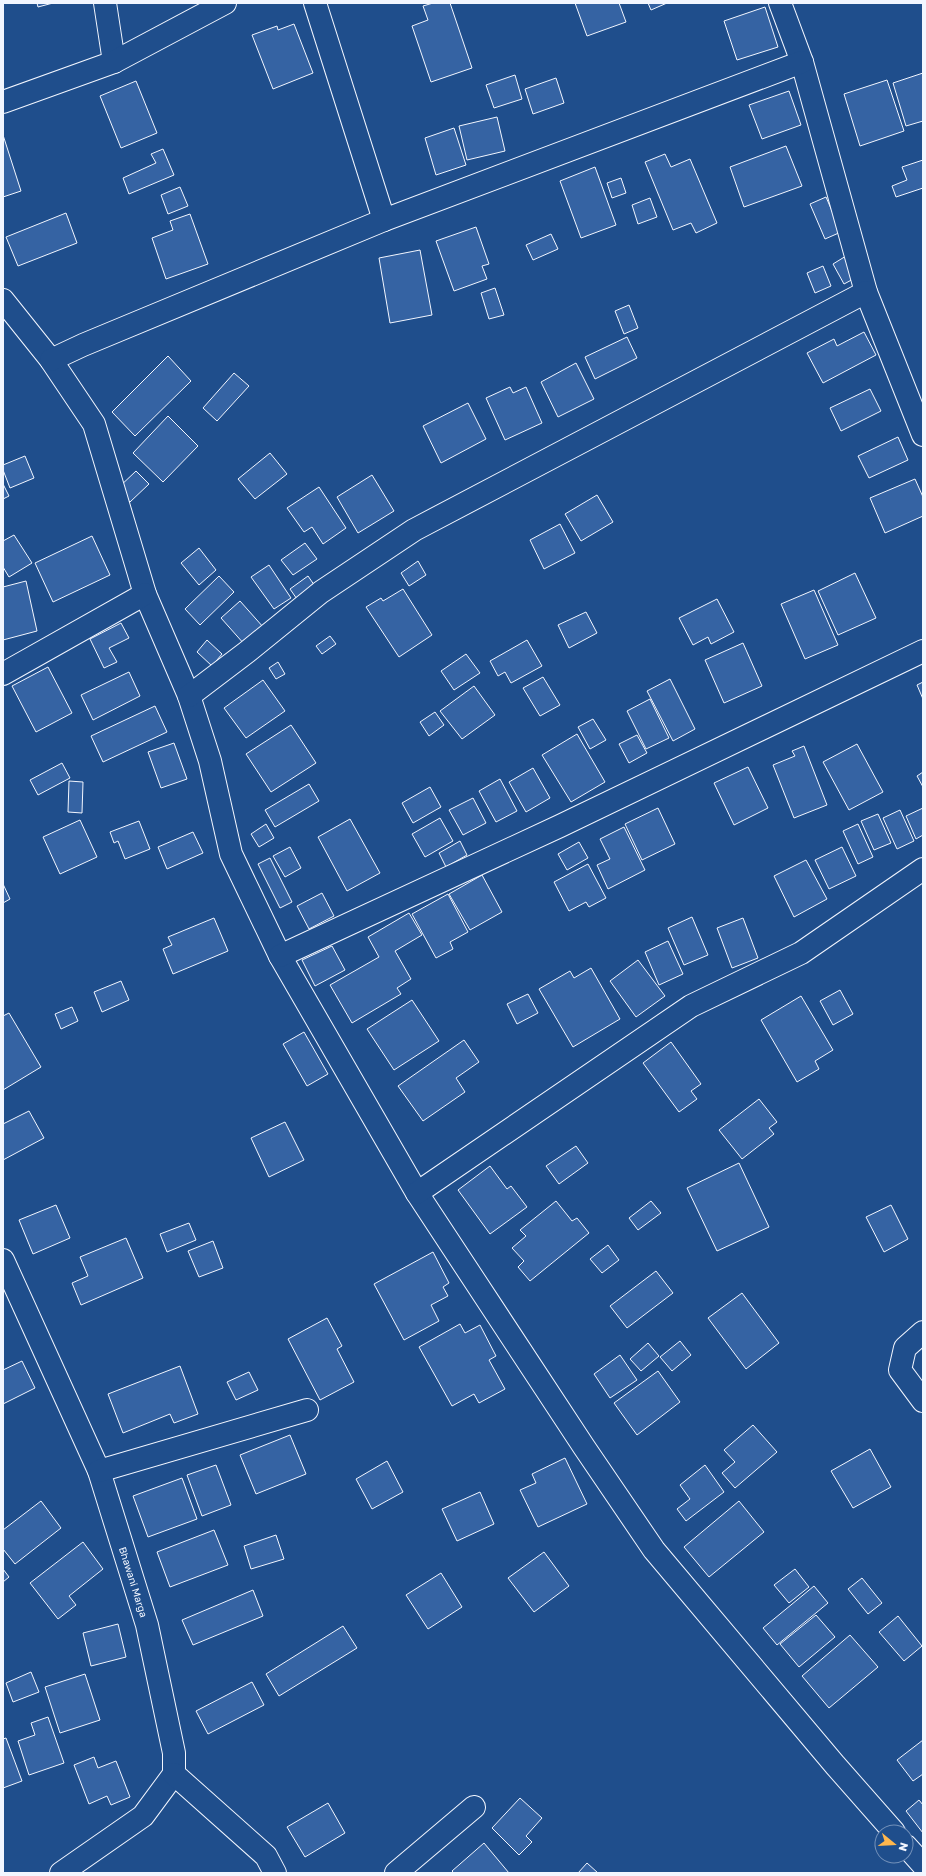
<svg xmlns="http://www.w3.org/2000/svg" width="926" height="1876" viewBox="0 0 926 1876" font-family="'Golos Text',sans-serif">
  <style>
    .building { fill: #3563a3; stroke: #f2f6ff }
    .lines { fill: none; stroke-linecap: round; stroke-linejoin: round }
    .street-casing { stroke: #f2f6ff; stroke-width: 24 }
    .street { stroke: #1f4e8c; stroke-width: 22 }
    .labels { text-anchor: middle; stroke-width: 3; stroke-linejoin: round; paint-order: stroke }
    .street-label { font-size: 10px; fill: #f2f6ff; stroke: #1f4e8c }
  </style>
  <rect width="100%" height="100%" fill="#1f4e8c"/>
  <path class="building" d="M37 3H53L38 7Z
    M433 3H450L472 68 431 82 412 26 428 20 423 6Z
    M575 3H619L626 22 587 36Z
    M648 3H667L651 10Z
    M765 7 778 47 737 60 724 21Z
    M294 24 313 73 273 89 252 35 277 26 278 30Z
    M923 73V121L906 126 893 83Z
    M515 75 522 99 494 108 486 85Z
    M556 78 564 103 533 114 525 89Z
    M887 80 904 131 860 146 844 94Z
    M136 81 157 133 121 148 100 96Z
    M789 91 801 125 762 139 749 105Z
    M497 117 505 151 467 160 459 126Z
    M454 128 466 165 436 175 425 138Z
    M3 135 21 191 3 197Z
    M786 146 802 186 744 207 730 167Z
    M163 149 174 175 129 194 123 178 156 163 151 154Z
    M665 154 671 167 690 159 717 223 696 233 691 223 673 230 645 162Z
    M923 160V188L896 197 892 186 907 180 902 167Z
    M595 167 616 225 581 238 560 181Z
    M621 178 626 193 612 198 607 183Z
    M180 187 188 206 168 214 161 195Z
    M826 197 841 232 825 239 810 204Z
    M650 198 657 217 638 224 632 205Z
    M66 213 77 243 18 266 6 237Z
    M190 214 208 264 166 279 152 238 173 230 170 221Z
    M476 227 489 264 482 266 487 279 454 291 436 241Z
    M551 234 558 249 533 260 526 245Z
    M420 250 432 315 390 323 379 258Z
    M846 256 857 277 844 284 833 264Z
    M823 266 831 286 815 293 807 273Z
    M495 288 504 315 489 319 481 293Z
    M629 305 638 328 624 334 615 311Z
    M864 332 876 355 823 383 807 353 834 339 837 346Z
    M627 337 637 358 595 379 585 357Z
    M168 356 191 381 135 436 112 412Z
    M576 363 594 399 558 417 541 382Z
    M234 373 249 386 217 421 203 408Z
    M510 387 513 393 526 387 542 423 505 440 486 398Z
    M870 389 881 411 841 431 830 408Z
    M468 403 486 439 441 463 423 426Z
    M168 416 198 446 163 482 133 453Z
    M898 437 908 460 869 478 858 456Z
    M270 453 287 474 255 499 238 479Z
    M25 456 34 478 10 488 3 470V465Z
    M136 471 149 484 130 502 117 489Z
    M372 475 394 511 358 533 337 497Z
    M915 479 923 497V516L885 533 870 498Z
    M3 484 9 496 3 499Z
    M319 487 346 528 323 544 312 527 304 532 287 508Z
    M597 495 613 522 581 541 565 514Z
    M560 524 575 553 544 569 530 540Z
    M14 535 32 563 9 577 3 567V541Z
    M92 536 110 575 53 602 35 563Z
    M305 543 317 559 293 575 281 560Z
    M199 548 216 570 199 585 181 563Z
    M418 561 426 575 409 586 401 573Z
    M269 565 291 598 274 609 251 577Z
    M855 573 876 618 838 635 818 591Z
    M219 576 234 592 200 625 185 609Z
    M308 576 317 589 299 602 290 589Z
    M26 581 37 631 3 640V587Z
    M403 589 432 635 399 657 366 607 381 598 383 601Z
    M814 590 838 645 805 659 781 604Z
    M717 599 734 632 711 644 708 637 693 645 679 618Z
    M240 601 264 628 245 645 221 618Z
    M586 612 597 633 569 648 558 625Z
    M121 623 129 638 109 648 117 662 104 668 90 639Z
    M330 636 336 644 322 654 316 646Z
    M207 640 222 654 212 666 197 652Z
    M527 640 542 666 511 683 505 672 498 676 490 661Z
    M743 643 762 686 724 703 705 660Z
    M466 654 480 673 454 690 441 671Z
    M278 662 285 674 276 679 269 668Z
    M48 667 72 713 36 732 12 686Z
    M129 672 140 696 93 720 81 695Z
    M543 677 560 705 540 716 523 688Z
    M670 679 695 729 673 741 647 691Z
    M263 680 285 711 246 738 224 708Z
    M923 682V699L917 685Z
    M474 686 495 715 462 739 440 711Z
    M650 699 669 738 646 749 627 711Z
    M155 706 167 732 103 762 91 736Z
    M435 712 444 725 429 736 420 722Z
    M593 719 606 740 590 749 578 727Z
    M291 725 316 763 271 792 246 754Z
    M577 734 605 782 571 802 542 755Z
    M637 735 647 753 629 763 619 744Z
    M174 743 187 779 161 788 148 752Z
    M857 744 883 792 849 810 823 762Z
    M804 746 827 805 794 818 773 765 795 756 792 751Z
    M62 763 70 778 38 795 30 780Z
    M748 767 768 808 734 825 714 783Z
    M533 768 550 798 526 812 509 782Z
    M923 772V787L917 776Z
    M500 779 517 811 496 822 479 791Z
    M69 781 83 782 82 813 68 812Z
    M309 784 319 801 275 827 265 810Z
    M430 787 441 807 413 823 402 803Z
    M473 798 486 823 463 835 449 810Z
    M658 808 675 844 642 860 625 824Z
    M923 808V835L916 839 906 816Z
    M900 810 914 841 897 849 883 818Z
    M878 814 891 843 874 850 861 821Z
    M440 818 453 841 425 857 412 834Z
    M350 819 380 873 347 891 318 837Z
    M80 820 97 857 60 874 43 837Z
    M139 821 150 849 125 859 118 841 114 843 110 832Z
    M266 824 274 838 259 847 251 834Z
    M858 824 873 857 858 864 843 831Z
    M624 827 645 870 608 889 597 865 610 859 600 839Z
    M193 832 203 853 167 869 158 847Z
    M460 841 467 855 446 867 439 853Z
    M579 842 588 858 567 870 558 854Z
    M290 847 301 868 285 877 273 856Z
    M842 847 856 876 829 889 815 860Z
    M270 858 292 902 280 908 258 864Z
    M806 860 827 899 794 917 774 876Z
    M588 864 606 898 589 907 586 902 569 911 554 882Z
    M482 875 502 912 470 930 449 894Z
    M3 884 10 899 3 903Z
    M322 893 334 916 309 929 297 906Z
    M448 894 468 932 450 942 453 949 436 958 412 914Z
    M409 913 422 935 395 951 411 979 397 988 401 994 352 1023 330 985 379 957 368 937Z
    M692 917 708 955 684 965 668 928Z
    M214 918 228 951 173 974 163 949 172 945 168 937Z
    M743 918 758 958 732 968 717 928Z
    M668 941 683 974 659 985 645 952Z
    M332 946 345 970 315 986 302 960Z
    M638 960 665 996 636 1017 610 981Z
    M591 968 620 1019 573 1047 539 989 570 971 574 978Z
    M121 981 129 1000 102 1012 94 992Z
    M840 990 853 1014 833 1025 820 1001Z
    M528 994 538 1013 517 1024 507 1004Z
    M801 996 833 1050 815 1061 819 1069 797 1082 761 1020Z
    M412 1000 439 1041 394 1070 367 1029Z
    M72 1007 78 1021 61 1029 55 1014Z
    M9 1013 41 1067 3 1090V1016Z
    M304 1032 328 1074 307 1086 283 1044Z
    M464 1040 479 1062 456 1078 465 1092 423 1121 398 1086Z
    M671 1042 701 1084 691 1091 697 1099 679 1112 643 1063Z
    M759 1099 777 1122 769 1128 774 1134 742 1159 719 1130Z
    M29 1111 44 1138 3 1160V1124Z
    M285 1122 304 1160 269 1177 251 1138Z
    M576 1146 588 1163 559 1184 546 1166Z
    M739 1163 769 1227 717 1251 687 1188Z
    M490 1166 507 1189 511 1186 527 1207 490 1234 458 1190Z
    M556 1201 572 1221 577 1218 589 1233 530 1281 518 1267 524 1261 512 1248 526 1236 520 1230Z
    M651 1201 661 1213 638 1230 629 1218Z
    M56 1205 70 1238 33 1254 19 1220Z
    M891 1205 908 1239 884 1252 866 1217Z
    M189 1223 196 1240 167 1252 160 1234Z
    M126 1238 143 1278 81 1305 72 1283 88 1276 80 1257Z
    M213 1241 223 1268 199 1277 188 1251Z
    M608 1245 619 1260 602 1273 590 1259Z
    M433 1252 449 1283 443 1287 448 1296 431 1305 439 1321 404 1340 374 1284Z
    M656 1271 673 1293 627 1328 610 1306Z
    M742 1293 779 1343 746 1369 708 1318Z
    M327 1318 342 1346 337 1349 354 1382 320 1400 288 1339Z
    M460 1324 465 1333 480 1325 496 1356 489 1360 505 1389 479 1403 474 1394 452 1406 419 1347Z
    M680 1341 691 1355 672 1371 660 1357Z
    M648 1343 659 1356 641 1371 630 1359Z
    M620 1355 637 1380 610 1398 594 1374Z
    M22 1361 35 1388 3 1404V1370Z
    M180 1366 198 1414 174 1423 170 1414 123 1433 108 1394Z
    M658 1371 680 1402 637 1435 614 1403Z
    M249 1372 258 1390 236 1400 227 1382Z
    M753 1425 777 1452 735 1488 722 1473 735 1462 724 1450Z
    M290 1435 306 1474 256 1494 240 1455Z
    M870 1449 891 1487 853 1508 831 1471Z
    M565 1458 587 1504 538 1527 520 1490 536 1483 532 1474Z
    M387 1461 403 1492 372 1509 356 1479Z
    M216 1465 231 1505 202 1516 187 1475Z
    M705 1465 724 1492 686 1521 677 1509 690 1499 680 1485Z
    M182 1478 197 1519 148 1537 133 1496Z
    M480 1492 494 1524 457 1541 442 1509Z
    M41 1501 61 1528 15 1564 3 1549V1530Z
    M739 1501 764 1532 709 1577 684 1547Z
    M214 1530 228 1565 170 1587 157 1552Z
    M276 1535 284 1559 251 1569 244 1546Z
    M83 1542 103 1569 69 1596 76 1605 58 1619 30 1583Z
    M544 1552 569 1586 534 1612 508 1578Z
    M3 1569 9 1577 3 1582Z
    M795 1569 809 1587 789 1603 774 1585Z
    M441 1573 462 1607 428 1629 406 1595Z
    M862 1578 882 1603 868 1614 848 1589Z
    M814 1586 828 1603 777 1645 763 1628Z
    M253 1590 263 1616 193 1645 182 1620Z
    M816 1615 835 1637 799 1667 780 1644Z
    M898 1616 922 1646 904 1661 879 1632Z
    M118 1624 126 1657 91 1666 83 1633Z
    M343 1626 357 1648 279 1696 266 1674Z
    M850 1635 878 1667 829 1708 802 1676Z
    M31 1672 39 1692 13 1702 6 1683Z
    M85 1674 100 1720 60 1733 45 1687Z
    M252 1682 264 1705 208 1734 196 1711Z
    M48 1717 64 1763 29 1775 18 1741 35 1735 31 1723Z
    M6 1738 22 1781 3 1788V1739Z
    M923 1740V1774L913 1781 897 1760Z
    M94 1757 98 1768 116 1761 130 1797 111 1805 107 1796 89 1804 74 1765Z
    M520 1798 542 1818 526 1836 532 1842 519 1855 492 1828Z
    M919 1800 923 1805V1833L906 1811Z
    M328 1803 345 1833 305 1857 287 1827Z
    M484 1843 509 1873H454L452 1871Z
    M587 1863 598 1873H578Z"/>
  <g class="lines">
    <defs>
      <g id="street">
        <path d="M105 3 114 62"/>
        <path d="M315 3 384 220"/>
        <path d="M780 3 802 62 866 292 923 435"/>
        <path d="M3 102 114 62 225 3"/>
        <path d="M3 300 51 360 94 424 145 594 189 696 210 761 231 854 280 956 417 1193 584 1447 654 1550 835 1765 894 1832"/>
        <path d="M51 360 83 345 384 220 802 62"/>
        <path d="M3 674 145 594"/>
        <path d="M189 696 247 652 321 592 414 530 866 292"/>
        <path d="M280 956 560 826 923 651"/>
        <path d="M417 1193 691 1006 801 953 923 869"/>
        <path id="s1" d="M3 1260 99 1471 147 1625 174 1753V1774L143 1816 61 1873"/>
        <path d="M923 1332 905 1348 900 1370 923 1401"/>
        <path d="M99 1471 307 1410"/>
        <path d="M174 1774 266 1856 275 1873"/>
        <path d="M906 1846 923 1865"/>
        <path d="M396 1873 474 1807"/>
      </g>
    </defs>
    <use href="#street" class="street-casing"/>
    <use href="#street" class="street"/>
  </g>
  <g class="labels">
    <g class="street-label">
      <text dy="4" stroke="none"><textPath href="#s1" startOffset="348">Bhawani Marga</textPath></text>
    </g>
  </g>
  <rect width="926" height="1876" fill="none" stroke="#f2f6ff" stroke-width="8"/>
  <g transform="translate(894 1844) rotate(108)"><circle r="19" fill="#1f4e8c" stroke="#7391ba"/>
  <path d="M0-3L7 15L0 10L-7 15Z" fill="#ffb74d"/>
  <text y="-6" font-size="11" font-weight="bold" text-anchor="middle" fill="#f2f6ff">N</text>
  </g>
</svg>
